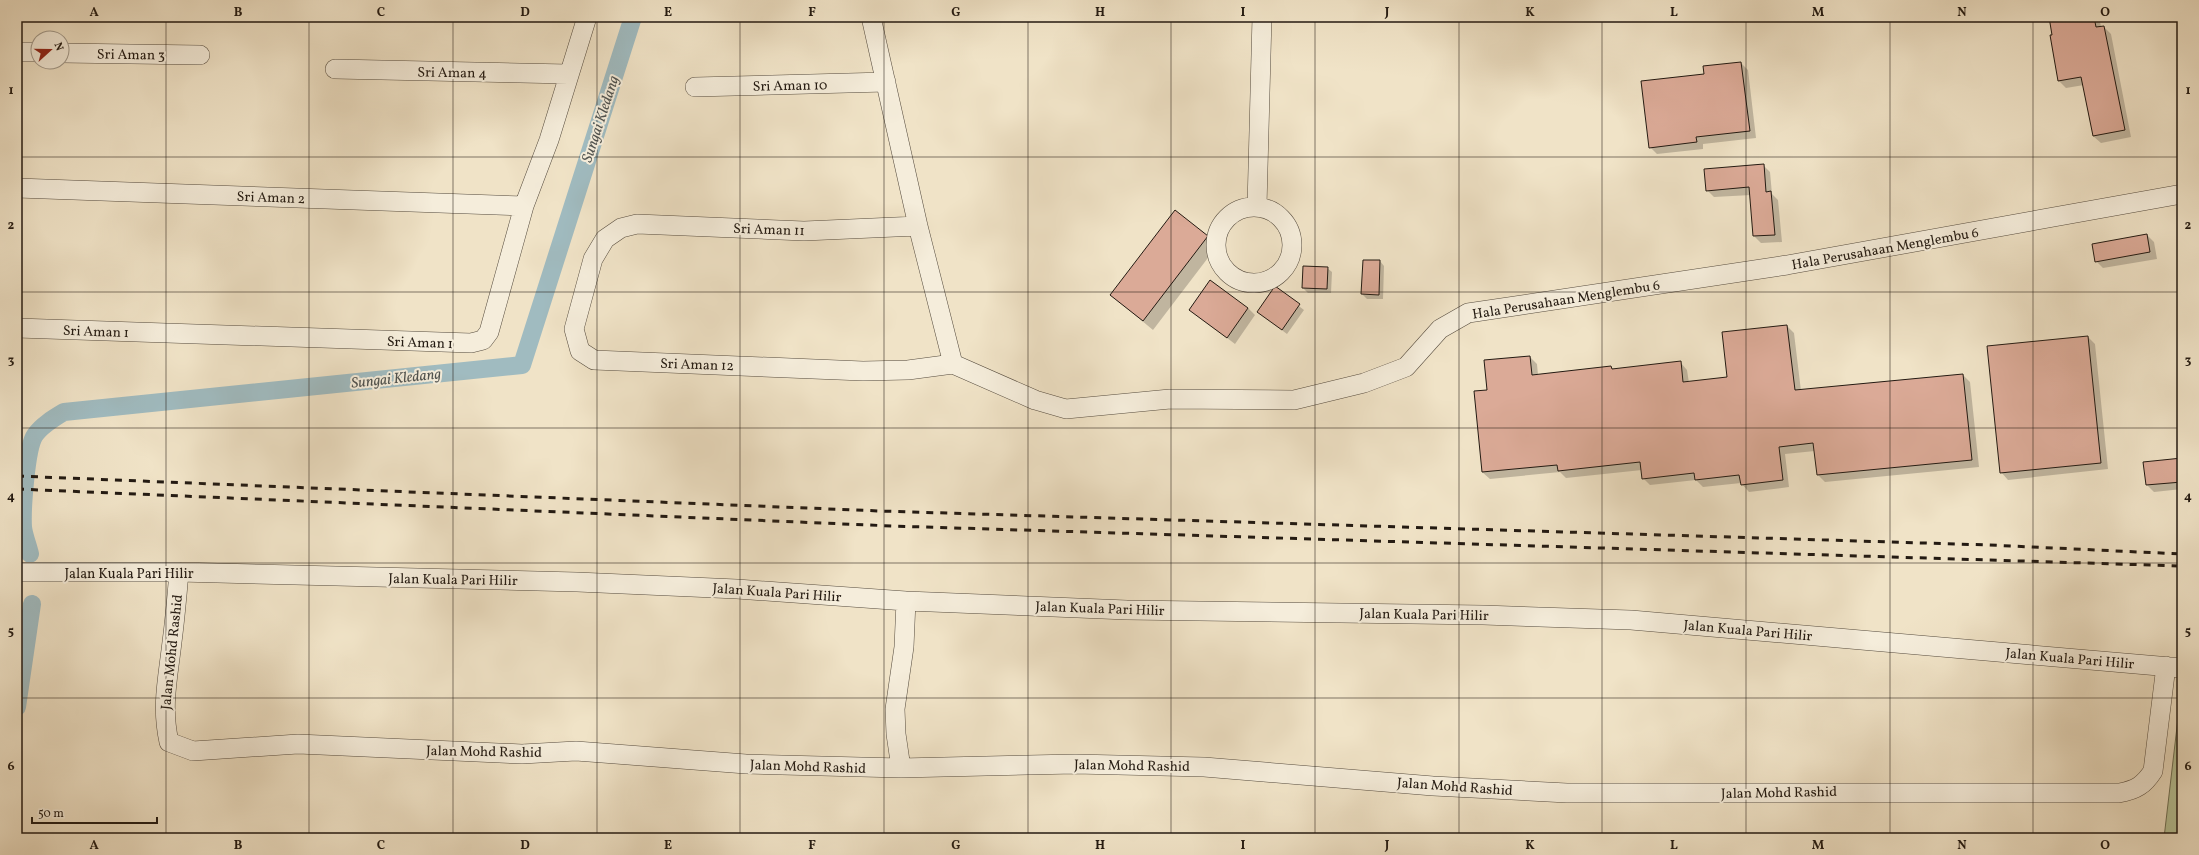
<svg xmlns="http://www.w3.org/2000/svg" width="2199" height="855" viewBox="0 0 2199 855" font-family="Vollkorn,serif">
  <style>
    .green { fill: #b7c498; stroke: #6d6f55 }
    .shadow { fill: #0003 }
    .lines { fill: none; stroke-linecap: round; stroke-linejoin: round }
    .canal { stroke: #a0bbc0; stroke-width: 18 }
    .building { fill: #dbaa97; stroke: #231a12 }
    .minor-casing { stroke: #564c3f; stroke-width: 20 }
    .minor { stroke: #f5eddb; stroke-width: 19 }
    .rail { stroke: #231a12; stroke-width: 3; stroke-dasharray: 7 7; stroke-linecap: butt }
    .grid { fill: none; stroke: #231a12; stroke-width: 1; stroke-opacity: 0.55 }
    .labels { text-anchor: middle; stroke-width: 4; stroke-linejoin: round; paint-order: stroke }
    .street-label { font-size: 14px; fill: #231a12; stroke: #f5eddb }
    .water-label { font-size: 15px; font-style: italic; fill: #4f524f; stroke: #f5eddb }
    .neatline { fill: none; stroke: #231a12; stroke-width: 1.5 }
    .grid-label { font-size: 13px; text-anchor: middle; font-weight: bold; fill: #231a12 }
  </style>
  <rect width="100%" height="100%" fill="#f0e3c7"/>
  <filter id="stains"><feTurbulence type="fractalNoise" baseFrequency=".005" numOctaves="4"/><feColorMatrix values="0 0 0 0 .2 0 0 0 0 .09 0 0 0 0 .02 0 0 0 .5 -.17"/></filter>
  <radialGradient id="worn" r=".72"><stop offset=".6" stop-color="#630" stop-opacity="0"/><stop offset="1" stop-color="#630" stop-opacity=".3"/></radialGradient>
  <path class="green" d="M2182 684V838H2164Z"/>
  <path class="shadow" d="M2050 17H2099L2101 27H2104L2111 34 2131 137 2101 143 2093 136 2084 85 2066 88 2059 81Z
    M1741 63 1748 70 1756 138 1703 144V149L1657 154 1650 147 1705 75Z
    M1763 165 1770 172 1772 194 1778 200 1782 242 1761 243 1754 236 1751 195 1714 197 1707 190Z
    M1176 212 1217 246 1153 330 1111 295Z
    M2147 235 2154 242 2157 259 2103 268 2096 261Z
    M1380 261 1384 266 1383 299H1367L1362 294Z
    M1327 268 1332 272 1331 293H1308L1303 288Z
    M1275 288 1304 310 1287 334 1263 316Z
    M1248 308 1255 315 1235 344 1190 310Z
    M1787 326 1794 333 1801 391 1963 375 1970 382 1979 467 1825 482 1818 475 1815 451 1785 454 1789 487 1749 492 1741 483 1703 487 1696 480 1650 485 1643 478 1642 470 1566 478 1560 472 1490 479 1482 472 1488 391 1530 357 1537 364 1538 375 1611 367 1614 370 1680 362 1687 370 1689 383 1728 378Z
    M2182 328V346L2177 330Z
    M2088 337 2095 344 2108 469 2008 480 2001 472Z
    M2182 459V489L2154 492 2147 485 2144 463Z"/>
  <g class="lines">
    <path class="canal" d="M30 554C28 545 24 536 23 527 22 510 26 448 35 435 42 425 54 418 64 412L522 365 633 17
      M17 707 32 604"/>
  </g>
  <path class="building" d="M2049 17H2094L2096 27 2104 26 2125 130 2093 136 2081 77 2058 81 2050 35H2052Z
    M1741 62 1750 131 1696 137 1697 142 1649 148 1641 81 1704 74 1703 66Z
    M1764 164 1766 192 1771 191 1775 235 1753 236 1749 187 1706 191 1704 169Z
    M1175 210 1208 236 1143 321 1110 295Z
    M2147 234 2150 252 2095 262 2092 244Z
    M1363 260H1380L1379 295 1361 294Z
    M1303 266 1328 267 1327 289 1302 288Z
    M1210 280 1248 308 1227 338 1189 310Z
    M1275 286 1300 304 1282 330 1257 312Z
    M1787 325 1795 390 1963 374 1972 460 1817 475 1813 443 1779 447 1783 480 1741 485 1739 475 1695 480 1694 473 1642 479 1640 462 1558 471 1557 465 1482 472 1474 391 1487 390 1484 360 1530 356 1532 375 1611 366 1612 369 1681 361 1683 382 1727 377 1722 332Z
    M2088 336 2101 463 2000 473 1987 346Z
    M2182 458V482L2146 485 2143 462Z"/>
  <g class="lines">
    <defs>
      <path id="minor" d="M871 17 918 226 953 364
        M17 52H38
        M62 53 200 55
        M335 69 568 74
        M695 87 886 82
        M17 188 524 206
        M1257 206 1262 17
        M1216 245a38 38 0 1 1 76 0a38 38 0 1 1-76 0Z
        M918 226 804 231 637 224 621 228 605 239 593 259 574 329 580 351 594 360 863 371 908 370 953 364
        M17 328 471 343 483 340 489 332 524 206 549 140 587 17
        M953 364 1035 400 1066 409 1170 399 1294 400 1364 383 1406 367 1440 329 1468 313 1787 265 2182 194
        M17 572H179L577 582 737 589 906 601 1127 610 1483 615 1631 620 2182 668
        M179 572C177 596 175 619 172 642 168 678 161 706 169 742L193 751 298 744 522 754 576 751 746 764 901 768 1075 764 1204 767 1433 786 1567 793H2119C2136 790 2144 785 2153 771L2166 666
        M901 768 896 734 895 709 904 647 906 601"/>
    </defs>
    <use href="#minor" class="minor-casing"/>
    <use href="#minor" class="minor"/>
    <path class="rail" d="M17 476 880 511 1989 545 2182 554
      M17 489 892 526 2182 566"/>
  </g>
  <path class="grid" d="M166 17V838M309 17V838M453 17V838M597 17V838M740 17V838M884 17V838M1028 17V838M1171 17V838M1315 17V838M1459 17V838M1602 17V838M1746 17V838M1890 17V838M2033 17V838M17 157H2182M17 292H2182M17 428H2182M17 563H2182M17 698H2182"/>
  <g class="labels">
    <g class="street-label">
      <text transform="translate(131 54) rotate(1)" y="5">Sri Aman 3</text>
      <text transform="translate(452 72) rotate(1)" y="5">Sri Aman 4</text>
      <text transform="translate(790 85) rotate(-1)" y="5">Sri Aman 10</text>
      <text transform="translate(271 197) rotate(2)" y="5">Sri Aman 2</text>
      <text transform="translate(769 229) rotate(2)" y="5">Sri Aman 11</text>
      <text transform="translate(1885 248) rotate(-10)" y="5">Hala Perusahaan Menglembu 6</text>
      <text transform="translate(1566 299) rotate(-9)" y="5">Hala Perusahaan Menglembu 6</text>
      <text transform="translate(96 331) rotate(2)" y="5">Sri Aman 1</text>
      <text transform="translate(420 342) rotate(2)" y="5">Sri Aman 1</text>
      <text transform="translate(697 364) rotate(2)" y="5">Sri Aman 12</text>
      <text x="129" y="578">Jalan Kuala Pari Hilir</text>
      <text transform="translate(453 579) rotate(1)" y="5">Jalan Kuala Pari Hilir</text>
      <text transform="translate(777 592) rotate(4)" y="5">Jalan Kuala Pari Hilir</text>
      <text transform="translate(1100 608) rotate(2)" y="5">Jalan Kuala Pari Hilir</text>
      <text transform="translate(1424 614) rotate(1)" y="5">Jalan Kuala Pari Hilir</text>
      <text transform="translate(1748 630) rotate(5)" y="5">Jalan Kuala Pari Hilir</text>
      <text transform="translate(171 652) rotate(-84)" y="5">Jalan Mohd Rashid</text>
      <text transform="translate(2070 658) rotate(5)" y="5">Jalan Kuala Pari Hilir</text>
      <text transform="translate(484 751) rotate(1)" y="5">Jalan Mohd Rashid</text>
      <text transform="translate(1132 765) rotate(1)" y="5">Jalan Mohd Rashid</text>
      <text transform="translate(808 766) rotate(2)" y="5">Jalan Mohd Rashid</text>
      <text transform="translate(1455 786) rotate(4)" y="5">Jalan Mohd Rashid</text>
      <text transform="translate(1779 792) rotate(-1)" y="5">Jalan Mohd Rashid</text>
    </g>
    <g class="water-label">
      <text transform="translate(600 119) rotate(-72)" y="5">Sungai Kledang</text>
      <text transform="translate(396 378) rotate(-6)" y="5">Sungai Kledang</text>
    </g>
  </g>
  <rect width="2199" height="855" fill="none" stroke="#f0e3c7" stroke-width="44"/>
  <g transform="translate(50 50) rotate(69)"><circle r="19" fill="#f5eddb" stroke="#a1998b"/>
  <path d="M0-3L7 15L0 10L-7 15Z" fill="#8f2418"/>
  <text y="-6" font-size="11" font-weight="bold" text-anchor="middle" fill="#231a12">N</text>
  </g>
  <path d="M32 817v6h125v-6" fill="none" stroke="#231a12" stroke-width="2"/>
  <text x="38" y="817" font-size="12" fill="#231a12" stroke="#f5eddb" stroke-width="3" paint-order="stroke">50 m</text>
  <rect x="22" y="22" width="2155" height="811" class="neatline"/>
  <g class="grid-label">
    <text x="94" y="16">A</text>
    <text x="238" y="16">B</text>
    <text x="381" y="16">C</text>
    <text x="525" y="16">D</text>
    <text x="668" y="16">E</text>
    <text x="812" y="16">F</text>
    <text x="956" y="16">G</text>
    <text x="1100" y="16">H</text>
    <text x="1243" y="16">I</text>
    <text x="1387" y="16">J</text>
    <text x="1530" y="16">K</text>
    <text x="1674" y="16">L</text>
    <text x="1818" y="16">M</text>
    <text x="1962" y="16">N</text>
    <text x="2105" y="16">O</text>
    <text x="11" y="94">1</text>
    <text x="2188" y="94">1</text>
    <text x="11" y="229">2</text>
    <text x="2188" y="229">2</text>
    <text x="11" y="364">3</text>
    <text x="2188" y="364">3</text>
    <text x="11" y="500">4</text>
    <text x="2188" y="500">4</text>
    <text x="11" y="635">5</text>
    <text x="2188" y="635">5</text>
    <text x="11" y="770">6</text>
    <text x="2188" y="770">6</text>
    <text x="94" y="849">A</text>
    <text x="238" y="849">B</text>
    <text x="381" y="849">C</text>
    <text x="525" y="849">D</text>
    <text x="668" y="849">E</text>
    <text x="812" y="849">F</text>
    <text x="956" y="849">G</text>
    <text x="1100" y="849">H</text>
    <text x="1243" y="849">I</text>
    <text x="1387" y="849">J</text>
    <text x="1530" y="849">K</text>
    <text x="1674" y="849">L</text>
    <text x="1818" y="849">M</text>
    <text x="1962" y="849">N</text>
    <text x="2105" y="849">O</text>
  </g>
  <rect width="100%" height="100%" filter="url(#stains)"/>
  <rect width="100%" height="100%" fill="url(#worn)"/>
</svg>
